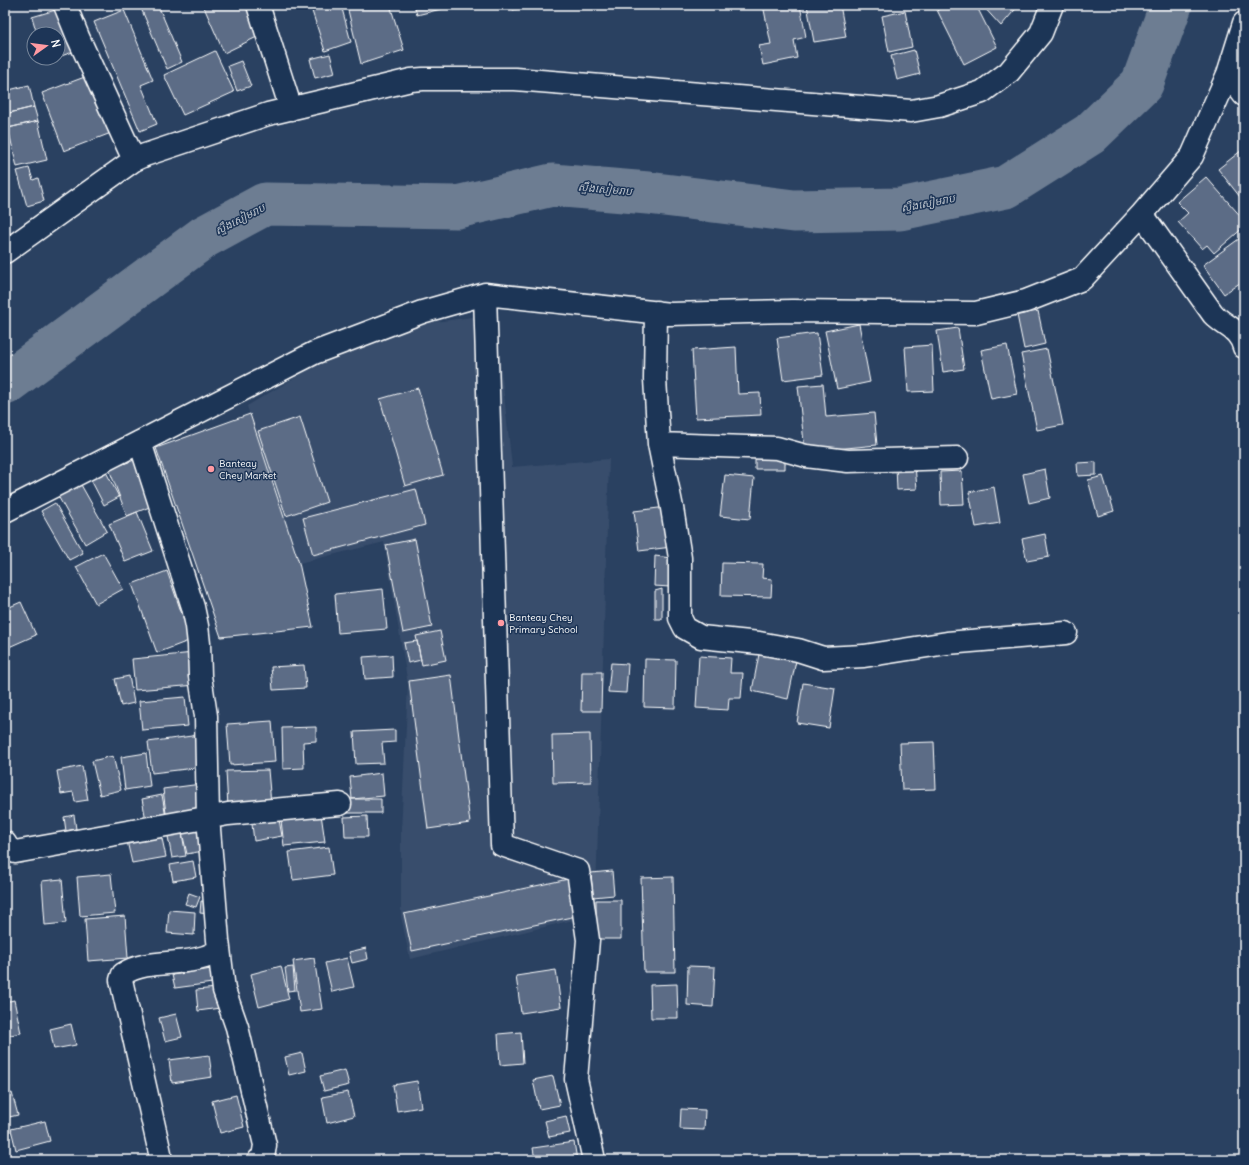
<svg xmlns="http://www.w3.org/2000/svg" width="1249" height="1165" viewBox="0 0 1249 1165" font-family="Delius,'Noto Sans Khmer',sans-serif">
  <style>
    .built { fill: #394e6c }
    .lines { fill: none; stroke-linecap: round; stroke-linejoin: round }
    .river { stroke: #6d7d92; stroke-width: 43 }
    .building { fill: #5b6c86; stroke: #fff }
    .minor-casing { stroke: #fff; stroke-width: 25 }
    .minor { stroke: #1d3557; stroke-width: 22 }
    .poi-dot { fill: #ff9aa2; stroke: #1d3557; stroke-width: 1.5 }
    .labels { text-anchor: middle; stroke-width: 3; stroke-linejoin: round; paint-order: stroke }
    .poi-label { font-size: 10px; fill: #fff; stroke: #1d3557; text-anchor: start }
    .water-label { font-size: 11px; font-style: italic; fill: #b6bec8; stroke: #1d3557 }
  </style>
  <rect width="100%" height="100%" fill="#2a4161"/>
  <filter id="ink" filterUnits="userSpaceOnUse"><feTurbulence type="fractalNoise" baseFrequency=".025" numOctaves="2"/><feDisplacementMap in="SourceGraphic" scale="8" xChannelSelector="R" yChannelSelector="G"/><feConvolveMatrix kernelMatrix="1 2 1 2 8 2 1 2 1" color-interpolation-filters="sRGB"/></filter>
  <g filter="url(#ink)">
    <path class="built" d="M495 314 512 467 609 459 596 893 594 915 410 959 401 916V833L408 684 384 542 299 563 247 406 332 356 428 323Z"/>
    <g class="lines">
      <path class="river" d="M5 384 204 237 265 204 457 207 552 185 648 193 794 211 900 209 1006 187 1090 134 1142 84 1171 5"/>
    </g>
    <path class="building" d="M143 5H158L182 62 167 69 140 6Z
      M203 5H248L261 35 224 53Z
      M310 5H341L351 42 325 51Z
      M350 5H390L404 50 361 64 347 6Z
      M414 5H457L417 15Z
      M512 5H531L513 10Z
      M763 5H800L806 37 794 40 797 58 763 65 759 46 771 44Z
      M807 5H840L846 37 814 42Z
      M947 5H976L997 47 964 64 937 10Z
      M982 5H1019L1001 26Z
      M62 8 76 51 58 57V34H37L32 17Z
      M124 10 153 80 141 85 157 124 140 131 94 22Z
      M905 11 912 47 889 52 882 16Z
      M5 19 8 37 5 38Z
      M914 50 920 74 897 80 891 56Z
      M215 51 234 92 183 115 164 75Z
      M330 54 335 73 315 78 310 59Z
      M241 61 251 86 237 91 228 66Z
      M90 75 111 133 64 151 42 93Z
      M29 85 34 107 5 114V91Z
      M34 107 38 121 8 128 5 114Z
      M38 121 47 160 17 167 8 128Z
      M1242 150 1244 152V202L1218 169Z
      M29 168 33 180 38 178 44 201 27 206 17 171Z
      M1206 177 1244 220V227L1214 253 1207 245 1202 249 1178 222 1188 213 1177 202Z
      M1243 236 1244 280 1224 294 1203 265Z
      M1038 311 1045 344 1024 349 1017 315Z
      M859 324 870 382 837 389 825 331Z
      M958 328 964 369 943 372 937 331Z
      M817 333 823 375 783 380 777 338Z
      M932 345 934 391 908 392 905 347Z
      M1007 345 1017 394 991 399 981 350Z
      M736 347 738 394 760 393 761 415 696 418 692 350Z
      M1047 349 1063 425 1037 430 1021 354Z
      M823 384 826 417 874 413 877 445 805 452 798 386Z
      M418 388 443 475 405 486 380 399Z
      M250 414 299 563 313 627 221 637 156 448Z
      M300 417 327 502 286 516 258 431Z
      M755 455H785V469H755Z
      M140 458 157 504 127 516 109 469Z
      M1096 462V475L1078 476 1077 463Z
      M915 465 917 489 897 490 896 466Z
      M1045 469 1050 498 1029 503 1023 474Z
      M105 470 119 497 104 505 90 478Z
      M962 471 964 504 941 505 940 472Z
      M725 475 754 478 750 519 720 516Z
      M1103 476 1114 511 1098 516 1088 480Z
      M80 483 107 531 85 544 58 496Z
      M994 487 1000 523 976 527 969 492Z
      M416 489 425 525 313 555 303 518Z
      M55 503 83 553 69 560 41 511Z
      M667 507 672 547 639 551 634 511Z
      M137 512 153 551 125 562 109 524Z
      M1045 534 1049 557 1027 561 1022 539Z
      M415 539 432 627 403 633 386 545Z
      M103 553 123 589 96 604 76 567Z
      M655 556 671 558 670 587 654 586Z
      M722 563 763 564 762 578 772 579 771 597 721 596Z
      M167 571 191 640 157 653 132 584Z
      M383 589 387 629 338 633 335 594Z
      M662 589V619H655V591Z
      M21 602 36 635 9 647 5 638V609Z
      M440 631 446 660 422 665 416 636Z
      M417 641 421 660 408 663 404 643Z
      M760 649 797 656 788 699 752 691Z
      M194 653 197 685 135 690 132 659Z
      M392 655 393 677 365 679 363 657Z
      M699 656 731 658 730 673H743L741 698H729L728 710 696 708Z
      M645 659 676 660 675 708 644 707Z
      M611 663 628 664 626 693 608 692Z
      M304 665 306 688 273 690 271 667Z
      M582 672H602L601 711H581Z
      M451 675 470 823 428 829 409 681Z
      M129 676 134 703 121 706 115 679Z
      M803 683 835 688 829 728 797 723Z
      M185 697 188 726 142 730 139 701Z
      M272 721 275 762 230 765 227 724Z
      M316 727V741L303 742 304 768 283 769 282 728Z
      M395 730V742L382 743 384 763 356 764 354 732Z
      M590 734 591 782 553 783 552 735Z
      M199 735 204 767 152 773 148 742Z
      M934 742 936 789 902 790 900 743Z
      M146 753 150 786 125 790 121 757Z
      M113 756 121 790 100 795 92 761Z
      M82 766 88 800 75 802 73 792 61 794 57 771Z
      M268 770 271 804 228 807 226 771Z
      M382 773 384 796 352 799 350 777Z
      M201 784 205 817 167 822 163 789Z
      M162 795 166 817 146 820 142 799Z
      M344 799H381V813H344Z
      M321 814 325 842 284 846 281 820Z
      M74 815 76 829 66 831 64 817Z
      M367 816 368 837H345L344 817Z
      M279 820 282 836 254 841 252 824Z
      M203 824 208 850 187 854 181 828Z
      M181 828 186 856 172 858 167 831Z
      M161 834 166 857 132 863 127 841Z
      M329 847 333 875 293 880 289 852Z
      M193 861 196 877 173 881 170 865Z
      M612 871 614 895 593 897 591 873Z
      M111 874 115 913 80 916 77 877Z
      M673 877 675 972H644L641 878Z
      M573 878 581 915 412 951 404 914Z
      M62 879 66 923 45 925 42 881Z
      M189 893 200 897 196 907 185 904Z
      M596 900H621V939H596Z
      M201 901 210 902 209 914 200 913Z
      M169 910 195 912 194 935 167 933Z
      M125 916 128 958 88 961 85 919Z
      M366 948 368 959 352 963 349 952Z
      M314 958 322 1009 300 1012 293 961Z
      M347 958 354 987 332 992 325 963Z
      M281 966 289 999 259 1007 251 974Z
      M688 966 715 967 713 1007 687 1005Z
      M293 967 295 990 288 991 285 968Z
      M218 968 220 982 175 988 172 975Z
      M556 970 561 1007 521 1013 516 976Z
      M677 984 678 1018H651L650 985Z
      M217 988 220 1008 198 1011 196 990Z
      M14 1000 21 1033 5 1036V1002Z
      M176 1014 182 1037 165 1041 159 1018Z
      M71 1024 76 1045 54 1049 50 1029Z
      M521 1032 523 1063 500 1065 498 1034Z
      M302 1053 306 1071 289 1075 285 1057Z
      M209 1055 212 1077 172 1083 169 1060Z
      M345 1070 349 1085 324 1091 320 1076Z
      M553 1076 560 1105 539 1109 533 1080Z
      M417 1081 421 1107 397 1111 393 1085Z
      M348 1092 354 1116 327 1123 322 1097Z
      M12 1093 18 1115 5 1118V1095Z
      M236 1095 244 1127 220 1133 212 1101Z
      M681 1109 705 1110 704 1130 680 1129Z
      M566 1116 570 1133 549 1137 545 1121Z
      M45 1121 50 1141 16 1150 11 1129Z
      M574 1142 577 1160H535L533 1148Z"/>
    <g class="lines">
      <defs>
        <path id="minor" d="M65 5 78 37 134 160
          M258 5 291 109
          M1228 74 1244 95
          M1142 214 1213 314C1225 327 1239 328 1244 347
          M5 252 134 160 145 155 268 114 411 80 423 79H515L911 111 939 106 982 92 1009 72 1041 33 1052 5
          M485 294 502 845 578 871 588 940 576 1079 594 1160
          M656 312 655 379 659 444 672 508 680 558V618L685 628 701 637 759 643 798 650 823 658 864 656 947 643 1066 633
          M140 442 193 607 197 626 199 644 200 676 206 716 208 817 218 940 224 990 237 1027 265 1145 263 1158 259 1160
          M659 444 777 448 806 456 848 461 957 458
          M5 511 314 353 422 312 485 294 670 314 792 311 976 313 1026 301 1082 279 1142 214 1192 156 1228 74 1244 23
          M5 843 8 848 15 852 228 814 340 804
          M160 1160V1153L121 980 123 974C147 959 178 966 205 957 210 955 214 953 219 951"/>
      </defs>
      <use href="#minor" class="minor-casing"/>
      <use href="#minor" class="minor"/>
    </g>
  </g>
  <g class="poi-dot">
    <circle cx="211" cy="469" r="4"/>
    <circle cx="501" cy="623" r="4"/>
  </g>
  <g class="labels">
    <g class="poi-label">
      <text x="219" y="467">Banteay<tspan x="219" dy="12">Chey Market</tspan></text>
      <text x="509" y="621">Banteay Chey<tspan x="509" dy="12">Primary School</tspan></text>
    </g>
    <g class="water-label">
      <text transform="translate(605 189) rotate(5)" y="4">ស្ទឹងសៀមរាប</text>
      <text transform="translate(928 203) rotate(-11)" y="4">ស្ទឹងសៀមរាប</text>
      <text transform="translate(240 219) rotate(-27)" y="4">ស្ទឹងសៀមរាប</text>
    </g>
  </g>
  <rect width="1249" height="1165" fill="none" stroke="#1d3557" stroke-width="20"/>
  <rect x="10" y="10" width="1229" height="1145" fill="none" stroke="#fff" stroke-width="1.5" filter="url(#ink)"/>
  <g transform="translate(46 46) rotate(76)"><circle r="19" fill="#1d3557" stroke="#77869a"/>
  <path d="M0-3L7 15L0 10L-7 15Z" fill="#ff9aa2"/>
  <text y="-6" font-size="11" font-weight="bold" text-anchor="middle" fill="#ffffff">N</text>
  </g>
</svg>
